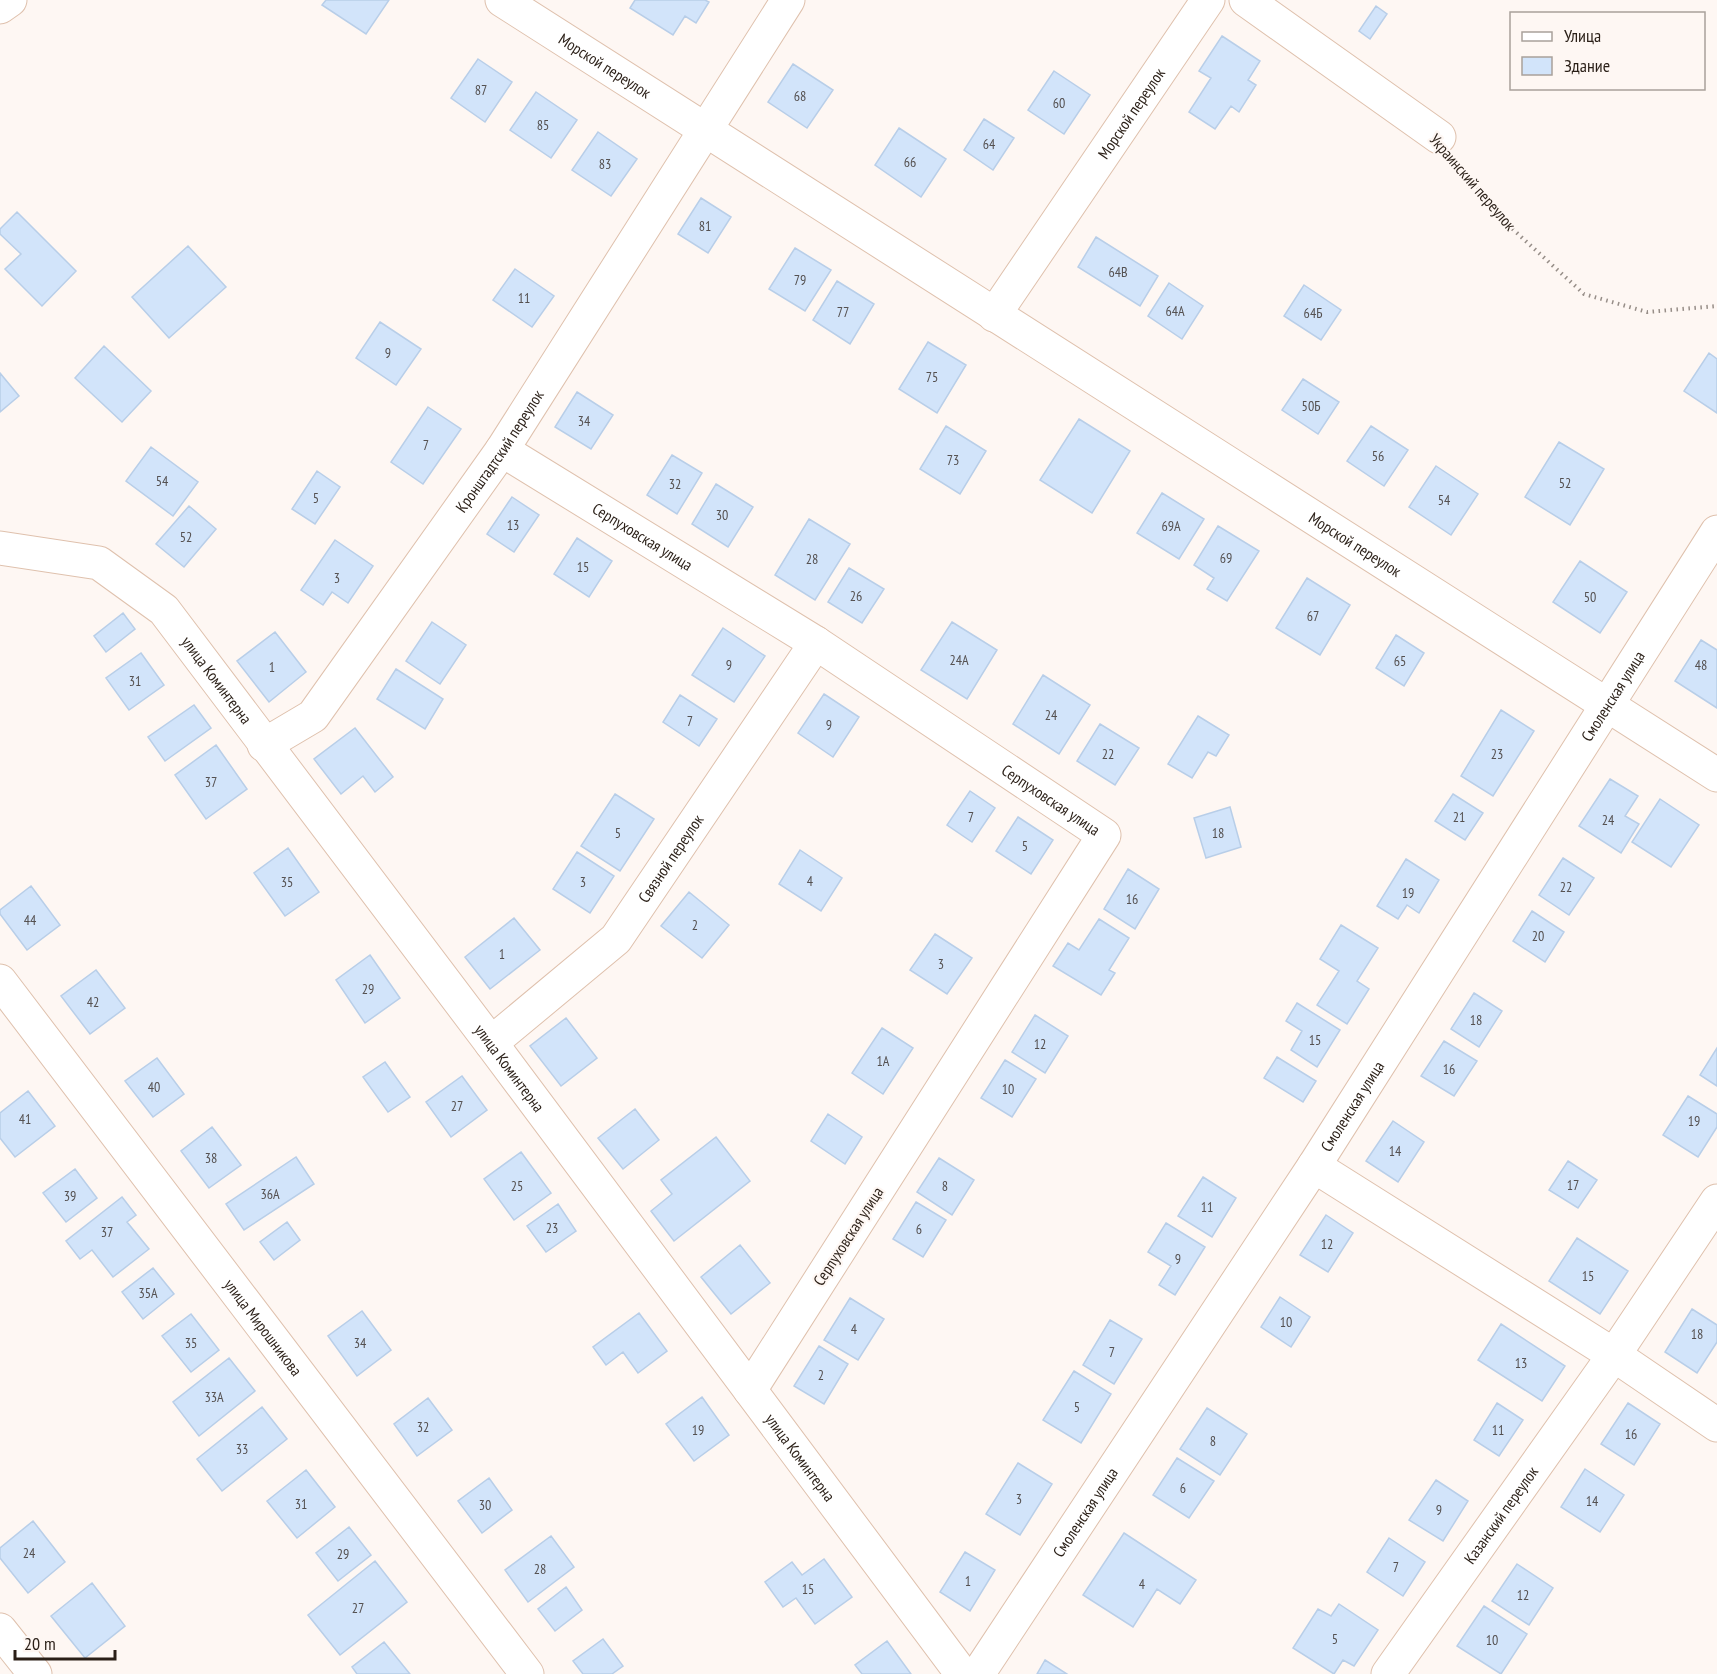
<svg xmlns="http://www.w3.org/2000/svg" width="1717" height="1674" viewBox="0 0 1717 1674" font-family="'PT Sans Narrow',sans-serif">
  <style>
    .building { fill: #d2e4fa; stroke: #b8cee8; stroke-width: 1.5 }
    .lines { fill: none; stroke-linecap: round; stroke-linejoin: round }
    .minor-casing { stroke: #dfc1ad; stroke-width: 35 }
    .path { stroke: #978e88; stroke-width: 4; stroke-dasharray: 1.5 4.5; stroke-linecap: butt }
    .minor { stroke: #fff; stroke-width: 33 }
    .labels { text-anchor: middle; stroke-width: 4.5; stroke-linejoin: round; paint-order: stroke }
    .number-label { font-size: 14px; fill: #545050 }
    .street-label { font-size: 16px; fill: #2a1f17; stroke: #fef7f3 }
  </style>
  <rect width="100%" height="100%" fill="#fef7f3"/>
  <path class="building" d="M326 0H389L366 34 322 5Z
    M635 0H705L709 2 696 23 685 16 673 35 630 8Z
    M1376 6 1387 14 1370 39 1359 31Z
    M1222 36 1260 61 1248 80 1256 85 1239 112 1231 106 1215 129 1189 112 1211 78 1199 71Z
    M478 59 512 82 485 122 451 98Z
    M793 64 833 90 807 128 768 102Z
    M1054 71 1090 95 1064 134 1028 110Z
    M536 92 577 120 551 158 510 130Z
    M984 119 1014 138 993 170 964 150Z
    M899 128 946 159 921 197 875 165Z
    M598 132 637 159 611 196 572 170Z
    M701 198 731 217 708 253 678 234Z
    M17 212 76 271 42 306 5 269 21 254 0 234V229Z
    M1096 237 1158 276 1140 306 1078 267Z
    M188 246 226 287 169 338 132 297Z
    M795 248 831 270 805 311 769 289Z
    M515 269 554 296 532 327 493 300Z
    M837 281 874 304 850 344 813 320Z
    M1169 283 1203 306 1182 339 1148 316Z
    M1304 285 1341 310 1321 340 1284 316Z
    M380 322 421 349 396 385 356 358Z
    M928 342 966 365 937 413 899 389Z
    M104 346 151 391 122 422 75 378Z
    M1709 353 1717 359V413L1684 391Z
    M0 373 19 396 0 412Z
    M1303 379 1339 402 1318 434 1282 410Z
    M577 392 613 415 591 449 555 427Z
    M428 407 461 429 423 484 391 462Z
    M1079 419 1130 451 1092 513 1040 480Z
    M946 426 986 451 960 494 920 469Z
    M1371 426 1408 450 1384 486 1347 461Z
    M1559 442 1604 469 1570 525 1525 497Z
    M151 447 198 482 173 516 126 481Z
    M672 455 702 473 677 514 647 495Z
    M1436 466 1478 494 1451 535 1409 507Z
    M317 471 340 487 315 524 292 509Z
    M716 484 753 507 728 547 692 524Z
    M1162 493 1204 519 1179 559 1137 533Z
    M512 497 539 515 514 552 487 534Z
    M189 506 216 529 184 567 156 544Z
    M809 519 850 544 815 600 775 575Z
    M1218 526 1259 551 1227 601 1207 589 1214 578 1194 565Z
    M577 538 612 561 589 597 554 574Z
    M335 540 373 566 348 603 332 592 323 605 301 590Z
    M1580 561 1627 592 1600 633 1553 602Z
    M849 568 884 589 862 623 828 602Z
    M1307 578 1350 605 1320 655 1276 628Z
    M123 613 135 629 106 652 94 636Z
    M432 622 466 645 440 684 406 661Z
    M952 622 997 650 967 699 921 670Z
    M723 628 765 656 734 702 692 675Z
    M275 632 306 672 269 702 237 661Z
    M1396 635 1424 653 1404 686 1376 668Z
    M1701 640 1717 650V708L1675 681Z
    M141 653 164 685 129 710 106 678Z
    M396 669 443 699 425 729 377 699Z
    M1043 675 1090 705 1059 754 1013 724Z
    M824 694 859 717 833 757 798 733Z
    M680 695 717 719 699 746 663 722Z
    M194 705 211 728 165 761 148 737Z
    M1501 710 1534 731 1493 796 1461 776Z
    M1198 716 1229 735 1216 756 1208 752 1192 778 1168 764Z
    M1100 724 1139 748 1115 785 1077 761Z
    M355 728 393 777 375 792 363 776 341 794 314 759Z
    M216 745 247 789 206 819 175 775Z
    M1610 779 1638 796 1625 816 1639 824 1621 853 1579 826Z
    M970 791 995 808 972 842 947 825Z
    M615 794 654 819 620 871 581 846Z
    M1453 794 1483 813 1465 840 1435 821Z
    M1660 799 1699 825 1671 867 1632 842Z
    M1230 807 1241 847 1206 858 1194 818Z
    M1018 817 1053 840 1031 874 996 851Z
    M288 848 319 892 285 916 254 873Z
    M800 850 842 878 821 911 779 884Z
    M577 852 614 876 590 913 553 889Z
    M1563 858 1594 878 1569 915 1539 895Z
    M1406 859 1439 880 1419 913 1407 905 1398 919 1377 906Z
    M1128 869 1159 889 1135 929 1104 909Z
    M31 886 60 925 27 950 0 914V910Z
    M689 892 729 925 702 958 661 926Z
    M1532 911 1564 932 1545 962 1513 941Z
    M514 918 540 950 490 989 465 957Z
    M1099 919 1129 938 1109 970 1115 973 1101 995 1053 966 1068 943 1079 950Z
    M1341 925 1378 948 1357 981 1369 989 1347 1024 1317 1005 1339 971 1320 959Z
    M935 934 972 958 947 994 910 970Z
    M370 955 400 998 365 1023 336 980Z
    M96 970 125 1008 90 1034 61 996Z
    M1474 993 1502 1011 1479 1047 1451 1029Z
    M1297 1003 1340 1030 1317 1067 1291 1050 1302 1031 1286 1021Z
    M1035 1015 1068 1036 1045 1073 1012 1052Z
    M566 1018 597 1058 561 1086 530 1046Z
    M882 1028 913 1048 883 1094 852 1073Z
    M1444 1041 1477 1061 1454 1096 1421 1076Z
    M1717 1048V1086L1700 1075Z
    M1277 1057 1316 1081 1303 1102 1264 1078Z
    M157 1058 184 1094 153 1117 125 1081Z
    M1005 1060 1036 1079 1012 1117 981 1098Z
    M385 1062 410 1097 388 1112 363 1077Z
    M462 1076 487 1110 451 1137 426 1102Z
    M28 1091 55 1126 15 1157 0 1138V1113Z
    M1688 1096 1717 1114V1127L1698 1157 1663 1135Z
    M635 1109 659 1140 623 1169 598 1138Z
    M828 1114 862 1137 845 1164 811 1141Z
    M1393 1121 1424 1142 1398 1182 1366 1161Z
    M212 1127 241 1165 209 1188 181 1151Z
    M716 1137 750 1181 674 1241 651 1211 672 1194 661 1180Z
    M521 1152 551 1193 514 1220 484 1179Z
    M296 1157 314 1184 244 1230 226 1204Z
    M939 1158 974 1180 952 1215 917 1192Z
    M1568 1161 1597 1180 1578 1208 1549 1190Z
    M75 1169 97 1198 66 1222 43 1193Z
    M1203 1177 1236 1198 1212 1237 1178 1216Z
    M122 1197 136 1215 127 1222 149 1249 113 1277 92 1250 80 1259 66 1241Z
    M916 1202 946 1220 923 1257 893 1239Z
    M558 1204 576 1231 546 1252 527 1226Z
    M1326 1215 1353 1233 1328 1272 1300 1255Z
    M287 1222 300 1240 274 1260 260 1242Z
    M1166 1223 1205 1247 1175 1295 1159 1285 1171 1266 1148 1252Z
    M1577 1238 1628 1271 1600 1314 1549 1281Z
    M740 1245 770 1283 731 1314 701 1277Z
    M153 1268 174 1294 143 1319 122 1292Z
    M1280 1297 1310 1317 1291 1347 1261 1327Z
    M850 1298 884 1319 858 1360 824 1340Z
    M1692 1309 1717 1325V1342L1697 1373 1665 1352Z
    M362 1311 391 1350 357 1376 328 1336Z
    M639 1313 667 1351 638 1373 623 1352 606 1365 593 1347Z
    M191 1314 219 1350 191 1372 162 1336Z
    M1110 1320 1142 1339 1114 1384 1083 1365Z
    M1501 1324 1565 1366 1542 1401 1478 1360Z
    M819 1346 848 1364 824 1404 794 1386Z
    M229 1358 255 1391 199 1436 173 1402Z
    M1074 1371 1111 1394 1081 1443 1043 1420Z
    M702 1397 729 1435 694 1461 666 1424Z
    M428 1398 452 1430 417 1456 394 1424Z
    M1497 1403 1523 1420 1499 1456 1474 1440Z
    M1628 1403 1660 1424 1634 1465 1601 1444Z
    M262 1407 287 1439 222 1491 197 1459Z
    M1207 1408 1247 1434 1220 1475 1180 1449Z
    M1177 1458 1214 1481 1189 1518 1153 1495Z
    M1018 1463 1052 1484 1020 1535 986 1514Z
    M1585 1469 1624 1495 1600 1532 1561 1507Z
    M306 1470 335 1507 297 1538 267 1501Z
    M489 1478 512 1510 482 1533 458 1501Z
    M1436 1480 1468 1501 1443 1541 1409 1520Z
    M33 1521 65 1562 28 1593 0 1558V1548Z
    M349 1527 371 1555 338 1581 316 1553Z
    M1124 1533 1196 1580 1180 1604 1157 1589 1133 1627 1083 1595Z
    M551 1536 574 1567 528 1602 505 1570Z
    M1389 1538 1425 1562 1403 1596 1367 1572Z
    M965 1552 995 1570 970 1611 940 1592Z
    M824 1559 852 1597 815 1624 796 1598 783 1607 765 1582 792 1562 802 1575Z
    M375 1561 407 1602 340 1655 308 1615Z
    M1517 1564 1553 1588 1529 1625 1492 1601Z
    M92 1583 125 1626 85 1658 51 1616Z
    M566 1587 582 1610 555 1631 538 1609Z
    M1339 1604 1378 1630 1354 1666 1343 1660 1334 1674 1293 1648 1318 1609 1331 1616Z
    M1484 1606 1527 1634 1501 1674 1457 1646Z
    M603 1639 623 1666 612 1674H583L573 1661Z
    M887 1641 911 1674H862L855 1665Z
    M384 1642 410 1674H357L352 1667Z
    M1045 1660 1067 1674H1037Z"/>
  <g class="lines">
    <defs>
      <g id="minor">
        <path id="s1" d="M502 0 1717 775"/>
        <path d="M1246 0 1439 137"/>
        <path d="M0 7 10 0"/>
        <path id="s2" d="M994 315 1208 0"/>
        <path id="s3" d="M502 450 816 643 1104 835 750 1390"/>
        <path id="s4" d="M0 548 99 563 164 610 491 1043 962 1674"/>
        <path id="s5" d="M264 745 313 716 502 450 788 0"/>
        <path id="s6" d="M0 981 527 1674"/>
        <path id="s7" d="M491 1043 616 939 816 643"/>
        <path d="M1314 1166 1614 1355 1717 1425"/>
        <path d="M0 1630 35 1674"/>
        <path id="s8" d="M978 1674 1314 1166 1717 532"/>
        <path id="s9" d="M1388 1674 1614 1355 1717 1201"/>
      </g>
    </defs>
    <use href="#minor" class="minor-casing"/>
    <path class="path" d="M1459 164 1507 224 1584 294 1647 312 1717 306"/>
    <use href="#minor" class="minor"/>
  </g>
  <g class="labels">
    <g class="number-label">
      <text x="481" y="95">87</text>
      <text x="800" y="101">68</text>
      <text x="1059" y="108">60</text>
      <text x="543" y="130">85</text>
      <text x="989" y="149">64</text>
      <text x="910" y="167">66</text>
      <text x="605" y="169">83</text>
      <text x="705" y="231">81</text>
      <text x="1118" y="277">64В</text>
      <text x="800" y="285">79</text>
      <text x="524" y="303">11</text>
      <text x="1175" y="316">64А</text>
      <text x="843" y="317">77</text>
      <text x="1313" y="318">64Б</text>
      <text x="388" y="358">9</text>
      <text x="932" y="382">75</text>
      <text x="1311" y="411">50Б</text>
      <text x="584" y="426">34</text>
      <text x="426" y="450">7</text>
      <text x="1378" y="461">56</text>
      <text x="953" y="465">73</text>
      <text x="162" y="486">54</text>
      <text x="1565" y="488">52</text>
      <text x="675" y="489">32</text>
      <text x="316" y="503">5</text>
      <text x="1444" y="505">54</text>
      <text x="722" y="520">30</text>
      <text x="513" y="530">13</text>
      <text x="1171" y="531">69А</text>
      <text x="186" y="542">52</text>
      <text x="1226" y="563">69</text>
      <text x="812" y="564">28</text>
      <text x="583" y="572">15</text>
      <text x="337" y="583">3</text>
      <text x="856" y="601">26</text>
      <text x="1590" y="602">50</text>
      <text x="1313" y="621">67</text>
      <text x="959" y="665">24А</text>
      <text x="1400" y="666">65</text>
      <text x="729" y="670">9</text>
      <text x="1701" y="670">48</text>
      <text x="272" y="672">1</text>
      <text x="135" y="686">31</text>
      <text x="1051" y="720">24</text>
      <text x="690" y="726">7</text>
      <text x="829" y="730">9</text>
      <text x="1108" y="759">22</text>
      <text x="1497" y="759">23</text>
      <text x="211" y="787">37</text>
      <text x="971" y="822">7</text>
      <text x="1459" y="822">21</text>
      <text x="1608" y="825">24</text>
      <text x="618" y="838">5</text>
      <text x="1218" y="838">18</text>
      <text x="1025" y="851">5</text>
      <text x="810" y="886">4</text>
      <text x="287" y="887">35</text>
      <text x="583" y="887">3</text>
      <text x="1566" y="892">22</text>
      <text x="1408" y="898">19</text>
      <text x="1132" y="904">16</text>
      <text x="30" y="925">44</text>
      <text x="695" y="930">2</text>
      <text x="1538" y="941">20</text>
      <text x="502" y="959">1</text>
      <text x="941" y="969">3</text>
      <text x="368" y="994">29</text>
      <text x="93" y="1007">42</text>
      <text x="1476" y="1025">18</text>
      <text x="1315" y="1045">15</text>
      <text x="1040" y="1049">12</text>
      <text x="883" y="1066">1А</text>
      <text x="1449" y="1074">16</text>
      <text x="154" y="1092">40</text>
      <text x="1008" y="1094">10</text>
      <text x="457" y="1111">27</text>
      <text x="25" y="1124">41</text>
      <text x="1694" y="1126">19</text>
      <text x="1395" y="1156">14</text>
      <text x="211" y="1163">38</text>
      <text x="1573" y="1190">17</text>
      <text x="517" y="1191">25</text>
      <text x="945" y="1191">8</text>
      <text x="270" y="1199">36А</text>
      <text x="70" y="1201">39</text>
      <text x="1207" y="1212">11</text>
      <text x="552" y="1233">23</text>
      <text x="919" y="1234">6</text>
      <text x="107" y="1237">37</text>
      <text x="1327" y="1249">12</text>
      <text x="1178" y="1264">9</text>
      <text x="1588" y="1281">15</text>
      <text x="148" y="1298">35А</text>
      <text x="1286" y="1327">10</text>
      <text x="854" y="1334">4</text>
      <text x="1697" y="1339">18</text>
      <text x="191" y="1348">35</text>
      <text x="360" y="1348">34</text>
      <text x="1112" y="1357">7</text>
      <text x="1521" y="1368">13</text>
      <text x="821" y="1380">2</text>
      <text x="214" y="1402">33А</text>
      <text x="1077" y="1412">5</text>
      <text x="423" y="1432">32</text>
      <text x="698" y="1435">19</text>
      <text x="1498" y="1435">11</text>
      <text x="1631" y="1439">16</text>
      <text x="1213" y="1446">8</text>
      <text x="242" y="1454">33</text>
      <text x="1183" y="1493">6</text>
      <text x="1019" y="1504">3</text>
      <text x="1592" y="1506">14</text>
      <text x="301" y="1509">31</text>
      <text x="485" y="1510">30</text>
      <text x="1439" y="1515">9</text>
      <text x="29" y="1558">24</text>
      <text x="343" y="1559">29</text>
      <text x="1396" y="1572">7</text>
      <text x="540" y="1574">28</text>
      <text x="968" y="1586">1</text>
      <text x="1142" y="1589">4</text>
      <text x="808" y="1594">15</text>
      <text x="1523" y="1600">12</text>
      <text x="358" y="1613">27</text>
      <text x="1335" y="1644">5</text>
      <text x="1492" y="1645">10</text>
    </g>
    <g class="street-label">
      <text dy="6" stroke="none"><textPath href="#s1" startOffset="122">Морской переулок</textPath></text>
      <text dy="6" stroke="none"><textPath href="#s2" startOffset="244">Морской переулок</textPath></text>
      <text transform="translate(1473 182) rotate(49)" y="6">Украинский переулок</text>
      <text dy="6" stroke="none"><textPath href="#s5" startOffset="381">Кронштадтский переулок</textPath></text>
      <text dy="6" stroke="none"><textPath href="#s3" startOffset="165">Серпуховская улица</textPath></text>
      <text dy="6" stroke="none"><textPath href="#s1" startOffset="1012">Морской переулок</textPath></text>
      <text dy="6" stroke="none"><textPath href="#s4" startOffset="268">улица Коминтерна</textPath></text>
      <text dy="6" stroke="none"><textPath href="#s8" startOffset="1166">Смоленская улица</textPath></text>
      <text dy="6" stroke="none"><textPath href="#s3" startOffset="651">Серпуховская улица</textPath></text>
      <text dy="6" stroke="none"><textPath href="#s7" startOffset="260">Связной переулок</textPath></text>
      <text dy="6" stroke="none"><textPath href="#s4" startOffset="754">улица Коминтерна</textPath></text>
      <text dy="6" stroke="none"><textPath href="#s8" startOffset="680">Смоленская улица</textPath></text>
      <text transform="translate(848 1236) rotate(-57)" y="6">Серпуховская улица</text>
      <text dy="6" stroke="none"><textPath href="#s6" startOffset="435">улица Мирошникова</textPath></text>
      <text dy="6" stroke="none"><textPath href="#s4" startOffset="1240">улица Коминтерна</textPath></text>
      <text dy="6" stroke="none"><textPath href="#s8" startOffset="194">Смоленская улица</textPath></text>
      <text dy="6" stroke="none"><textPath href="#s9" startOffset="195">Казанский переулок</textPath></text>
    </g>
  </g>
  <rect x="1510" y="12" width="195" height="78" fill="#fef7f3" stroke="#a9a19b" stroke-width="1.5"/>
  <rect x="1522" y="32" width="30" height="9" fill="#ffffff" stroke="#a9a19b" stroke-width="1.5"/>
  <text x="1564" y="42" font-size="18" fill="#2a1f17">Улица</text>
  <rect x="1522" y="57" width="30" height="18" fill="#d2e4fa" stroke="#a9a19b" stroke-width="1.5"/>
  <text x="1564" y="72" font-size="18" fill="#2a1f17">Здание</text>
  <path d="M15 1650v9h100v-9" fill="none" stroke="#2a1f17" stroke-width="3"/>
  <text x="24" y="1650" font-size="18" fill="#2a1f17" stroke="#fef7f3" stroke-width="4.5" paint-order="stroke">20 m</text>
</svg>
